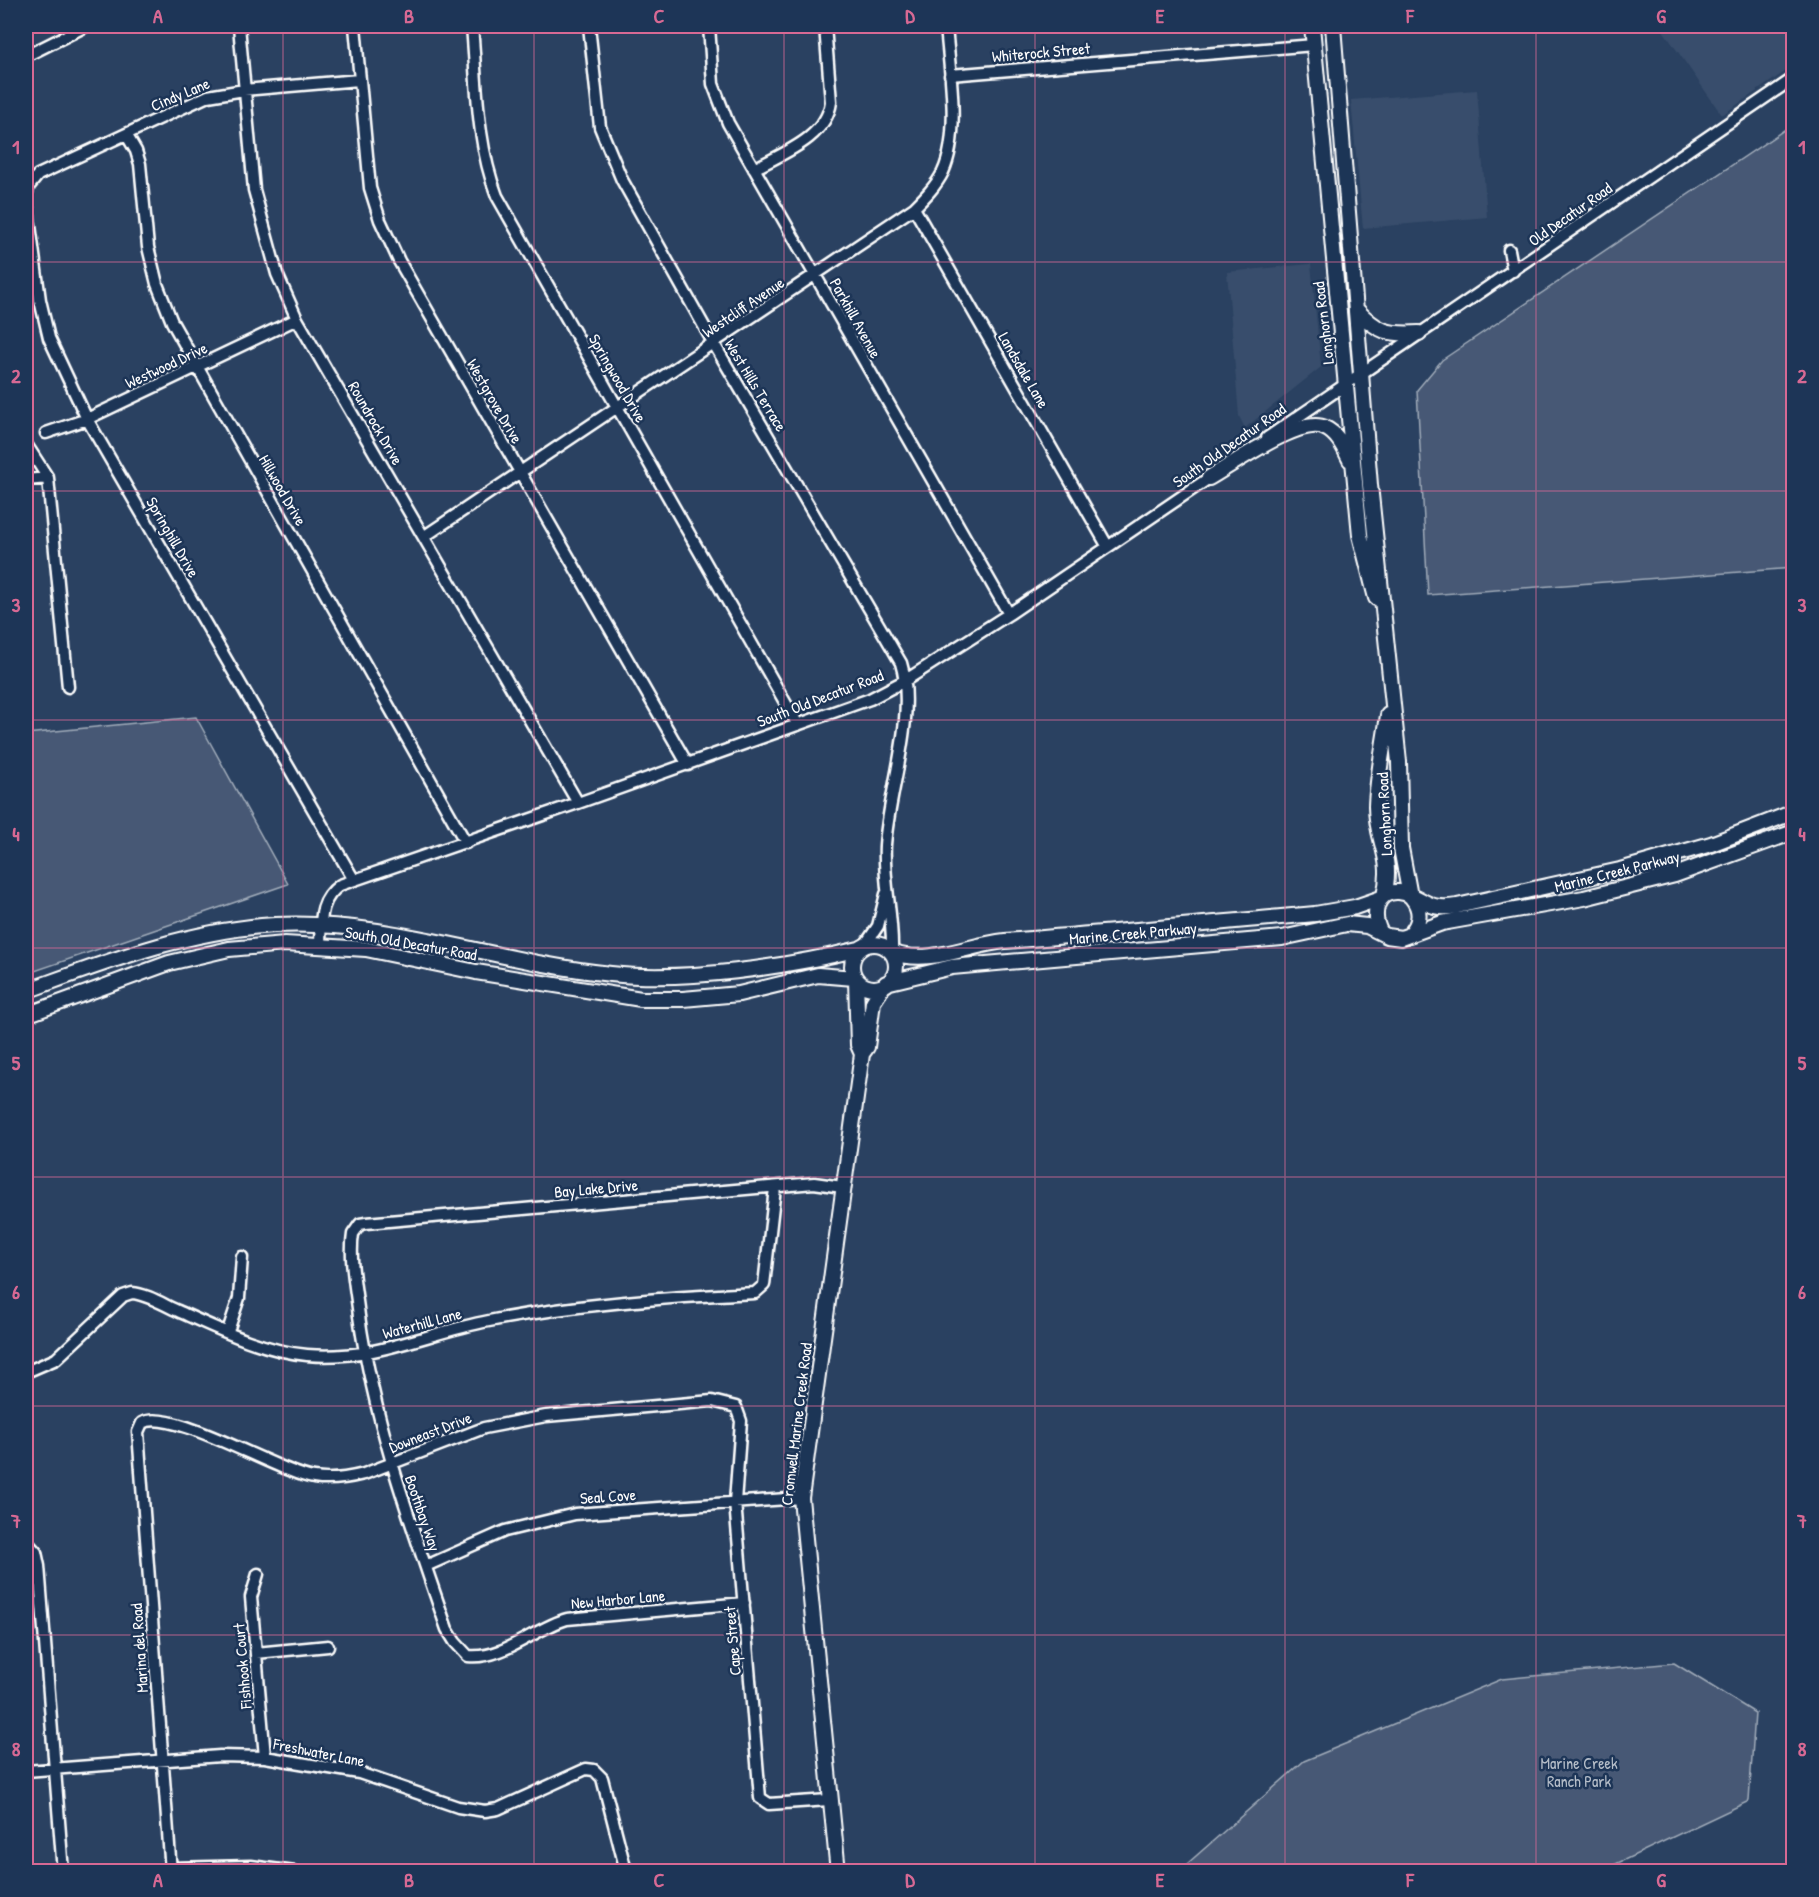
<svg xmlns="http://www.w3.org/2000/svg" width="1819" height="1897" viewBox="0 0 1819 1897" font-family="'Patrick Hand',sans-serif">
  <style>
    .built { fill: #394e6c }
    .green { fill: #465975; stroke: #a2acba; stroke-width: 1.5 }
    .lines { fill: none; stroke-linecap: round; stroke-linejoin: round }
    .minor-casing { stroke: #fff; stroke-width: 15 }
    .major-casing { stroke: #fff; stroke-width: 18 }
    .minor { stroke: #1d3557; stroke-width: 10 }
    .major { stroke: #1d3557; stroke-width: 14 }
    .grid { fill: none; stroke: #d76994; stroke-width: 1.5; stroke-opacity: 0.55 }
    .labels { text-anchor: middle; stroke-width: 5; stroke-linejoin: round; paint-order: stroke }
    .street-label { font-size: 16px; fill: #fff; stroke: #1d3557 }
    .park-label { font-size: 16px; fill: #b5bdc8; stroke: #1d3557 }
    .neatline { fill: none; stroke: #d76994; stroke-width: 2 }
    .grid-label { font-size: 20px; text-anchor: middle; font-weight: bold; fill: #d76994 }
  </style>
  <rect width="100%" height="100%" fill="#2a4161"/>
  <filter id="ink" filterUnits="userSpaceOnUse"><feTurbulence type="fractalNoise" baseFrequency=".0167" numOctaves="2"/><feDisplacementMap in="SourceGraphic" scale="12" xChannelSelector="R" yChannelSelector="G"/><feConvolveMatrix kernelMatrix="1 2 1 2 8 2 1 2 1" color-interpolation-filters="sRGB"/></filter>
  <g filter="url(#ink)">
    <path class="built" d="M1660 26H1793V66L1722 115Z
      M1477 90 1487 217 1363 228 1351 100Z
      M1311 264 1321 367 1245 428 1239 416 1227 272Z"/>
    <path class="green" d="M1793 124V568L1428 595 1417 390 1442 360Z
      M196 717 288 884 26 974V734Z
      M1674 1663 1755 1713 1749 1801 1601 1871H1179L1304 1761 1502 1679Z"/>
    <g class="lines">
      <defs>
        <path id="minor" d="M239 26 254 190 277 274 297 319 578 803
          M355 26 370 188 380 220 399 261 688 765
          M472 26C477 83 476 142 497 196L798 725
          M589 26 600 127 622 180 714 344 901 663C917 715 889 790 885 845 883 881 893 915 892 950
          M709 26 713 84 728 123 1009 614
          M26 56 86 26
          M950 75 1314 45
          M126 134 136 151 140 164 148 247 157 284 172 322 466 843
          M754 169C783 153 826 138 831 102L825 26
          M914 208 1108 547
          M1509 250 1513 271
          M46 433 87 419 297 319
          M1267 438 1794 78
          M26 444 48 478
          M26 480 48 478 68 687
          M425 536 914 208C925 197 936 186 943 172 961 133 949 68 946 26
          M354 880 87 419 49 338 40 300 26 195 29 186 38 175 208 96 244 90 359 80
          M320 944C321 920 319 900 340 885L578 803 870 699 906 680 1009 614 1215 474
          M865 945 878 926 886 894
          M228 1331 239 1298 242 1257
          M26 1372 56 1359 123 1296 132 1293C147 1294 164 1305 178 1311 218 1329 263 1351 307 1355 374 1361 425 1333 489 1321 576 1304 666 1297 755 1293L764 1285 775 1188
          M26 1541 36 1552 39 1566 63 1872
          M426 1566 505 1531 575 1514 801 1498
          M258 1574 251 1597 265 1757
          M744 1603 567 1619C535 1628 503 1660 468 1656L455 1642 447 1629C411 1524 375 1426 359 1316 356 1290 349 1259 353 1234L360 1224 366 1223 814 1183 842 1187
          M256 1653 328 1646
          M26 1771 220 1756 265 1757 359 1773 458 1807 485 1811 498 1809 586 1769 594 1770 602 1778 625 1867 628 1872
          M171 1868 251 1866 295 1872
          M171 1872 138 1432 142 1423C170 1406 279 1473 314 1478 331 1481 348 1478 364 1474L484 1428 546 1416 712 1401 736 1407 741 1421 735 1502 760 1798 769 1804 829 1800"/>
        <path id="major" d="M1312 26 1360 535 1376 598
          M1333 26 1370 485 1399 762 1401 848 1410 896
          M1356 309C1377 332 1388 335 1419 333
          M1209 478C1232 465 1301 415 1325 428 1338 434 1344 448 1350 460
          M1384 896C1394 856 1376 843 1376 806 1377 776 1384 745 1388 715
          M1381 933C1372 917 1374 890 1399 892 1423 895 1425 912 1457 906L1620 870 1711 844 1794 812
          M1410 934C1420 924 1422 910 1412 898
          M852 966a22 22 0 1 1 44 0a22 22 0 1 1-44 0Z
          M893 953C931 965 967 945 1005 941 1109 933 1212 923 1315 914L1355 907 1381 898
          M856 980 858 1045 862 1054
          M886 983 952 967 1282 938 1347 924 1367 926 1387 936 1401 938 1442 923 1584 898 1675 875 1794 832
          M26 991C106 962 188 930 275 925 389 919 499 963 611 974 686 982 786 967 859 949
          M26 1015 169 963 229 949 285 944 366 949 476 972 641 999H683L739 994 818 975 854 978
          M838 1872 801 1498 862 1054 867 1047 873 1002 884 985"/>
      </defs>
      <use href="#minor" class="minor-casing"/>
      <use href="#major" class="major-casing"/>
      <use href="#minor" class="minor"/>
      <use href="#major" class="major"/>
    </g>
  </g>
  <path class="grid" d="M283 26V1872M534 26V1872M784 26V1872M1035 26V1872M1285 26V1872M1536 26V1872M26 262H1794M26 491H1794M26 720H1794M26 948H1794M26 1177H1794M26 1406H1794M26 1635H1794"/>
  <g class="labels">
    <g class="street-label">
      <text transform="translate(1041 52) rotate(-5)" y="6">Whiterock Street</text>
      <text transform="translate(180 94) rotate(-23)" y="6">Cindy Lane</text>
      <text transform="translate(1570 214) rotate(-35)" y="6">Old Decatur Road</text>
      <text transform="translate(743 307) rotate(-34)" y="6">Westcliff Avenue</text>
      <text transform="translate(856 318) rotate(61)" y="6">Parkhill Avenue</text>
      <text transform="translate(1323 323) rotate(-97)" y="6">Longhorn Road</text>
      <text transform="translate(166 365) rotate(-25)" y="6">Westwood Drive</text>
      <text transform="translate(1024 370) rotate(60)" y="6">Landsdale Lane</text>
      <text transform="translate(618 378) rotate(60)" y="6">Springwood Drive</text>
      <text transform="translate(756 385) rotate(59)" y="6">West Hills Terrace</text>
      <text transform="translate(495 401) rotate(60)" y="6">Westgrove Drive</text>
      <text transform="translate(376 423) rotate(60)" y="6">Roundrock Drive</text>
      <text transform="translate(1229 445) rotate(-35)" y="6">South Old Decatur Road</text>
      <text transform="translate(283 490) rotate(60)" y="6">Hillwood Drive</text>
      <text transform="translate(173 537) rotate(60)" y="6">Springhill Drive</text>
      <text transform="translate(820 698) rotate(-21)" y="6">South Old Decatur Road</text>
      <text transform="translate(1384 814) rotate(-93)" y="6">Longhorn Road</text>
      <text transform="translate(1617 871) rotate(-14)" y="6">Marine Creek Parkway</text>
      <text transform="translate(1133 933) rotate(-5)" y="6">Marine Creek Parkway</text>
      <text transform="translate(411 943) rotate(10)" y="6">South Old Decatur Road</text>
      <text transform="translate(596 1188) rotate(-5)" y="6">Bay Lake Drive</text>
      <text transform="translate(422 1323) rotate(-15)" y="6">Waterhill Lane</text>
      <text transform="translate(796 1424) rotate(-83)" y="6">Cromwell Marine Creek Road</text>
      <text transform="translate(430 1432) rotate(-21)" y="6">Downeast Drive</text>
      <text transform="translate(608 1496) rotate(-4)" y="6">Seal Cove</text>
      <text transform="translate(423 1513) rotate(71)" y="6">Boothbay Way</text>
      <text transform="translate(618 1599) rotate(-5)" y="6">New Harbor Lane</text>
      <text transform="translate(732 1641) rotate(-95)" y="6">Cape Street</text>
      <text transform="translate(139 1648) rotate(-94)" y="6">Marina del Road</text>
      <text transform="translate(242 1666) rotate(-95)" y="6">Fishhook Court</text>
      <text transform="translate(319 1752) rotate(11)" y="6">Freshwater Lane</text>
    </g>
    <g class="park-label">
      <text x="1579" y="1769">Marine Creek<tspan x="1579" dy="18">Ranch Park</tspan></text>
    </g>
  </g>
  <rect width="1819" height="1897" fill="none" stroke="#1d3557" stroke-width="66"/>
  <rect x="33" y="33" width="1753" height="1831" class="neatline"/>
  <g class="grid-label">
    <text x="158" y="23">A</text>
    <text x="409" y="23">B</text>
    <text x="659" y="23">C</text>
    <text x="910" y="23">D</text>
    <text x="1160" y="23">E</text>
    <text x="1410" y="23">F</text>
    <text x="1661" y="23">G</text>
    <text x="16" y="154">1</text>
    <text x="1802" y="154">1</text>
    <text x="16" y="383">2</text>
    <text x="1802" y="383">2</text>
    <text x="16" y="612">3</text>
    <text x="1802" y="612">3</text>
    <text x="16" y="841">4</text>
    <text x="1802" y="841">4</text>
    <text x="16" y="1070">5</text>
    <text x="1802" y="1070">5</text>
    <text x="16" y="1299">6</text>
    <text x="1802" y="1299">6</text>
    <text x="16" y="1528">7</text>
    <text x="1802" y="1528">7</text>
    <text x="16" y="1756">8</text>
    <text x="1802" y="1756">8</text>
    <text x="158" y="1887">A</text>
    <text x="409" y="1887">B</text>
    <text x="659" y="1887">C</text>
    <text x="910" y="1887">D</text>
    <text x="1160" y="1887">E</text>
    <text x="1410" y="1887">F</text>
    <text x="1661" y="1887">G</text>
  </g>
</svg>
